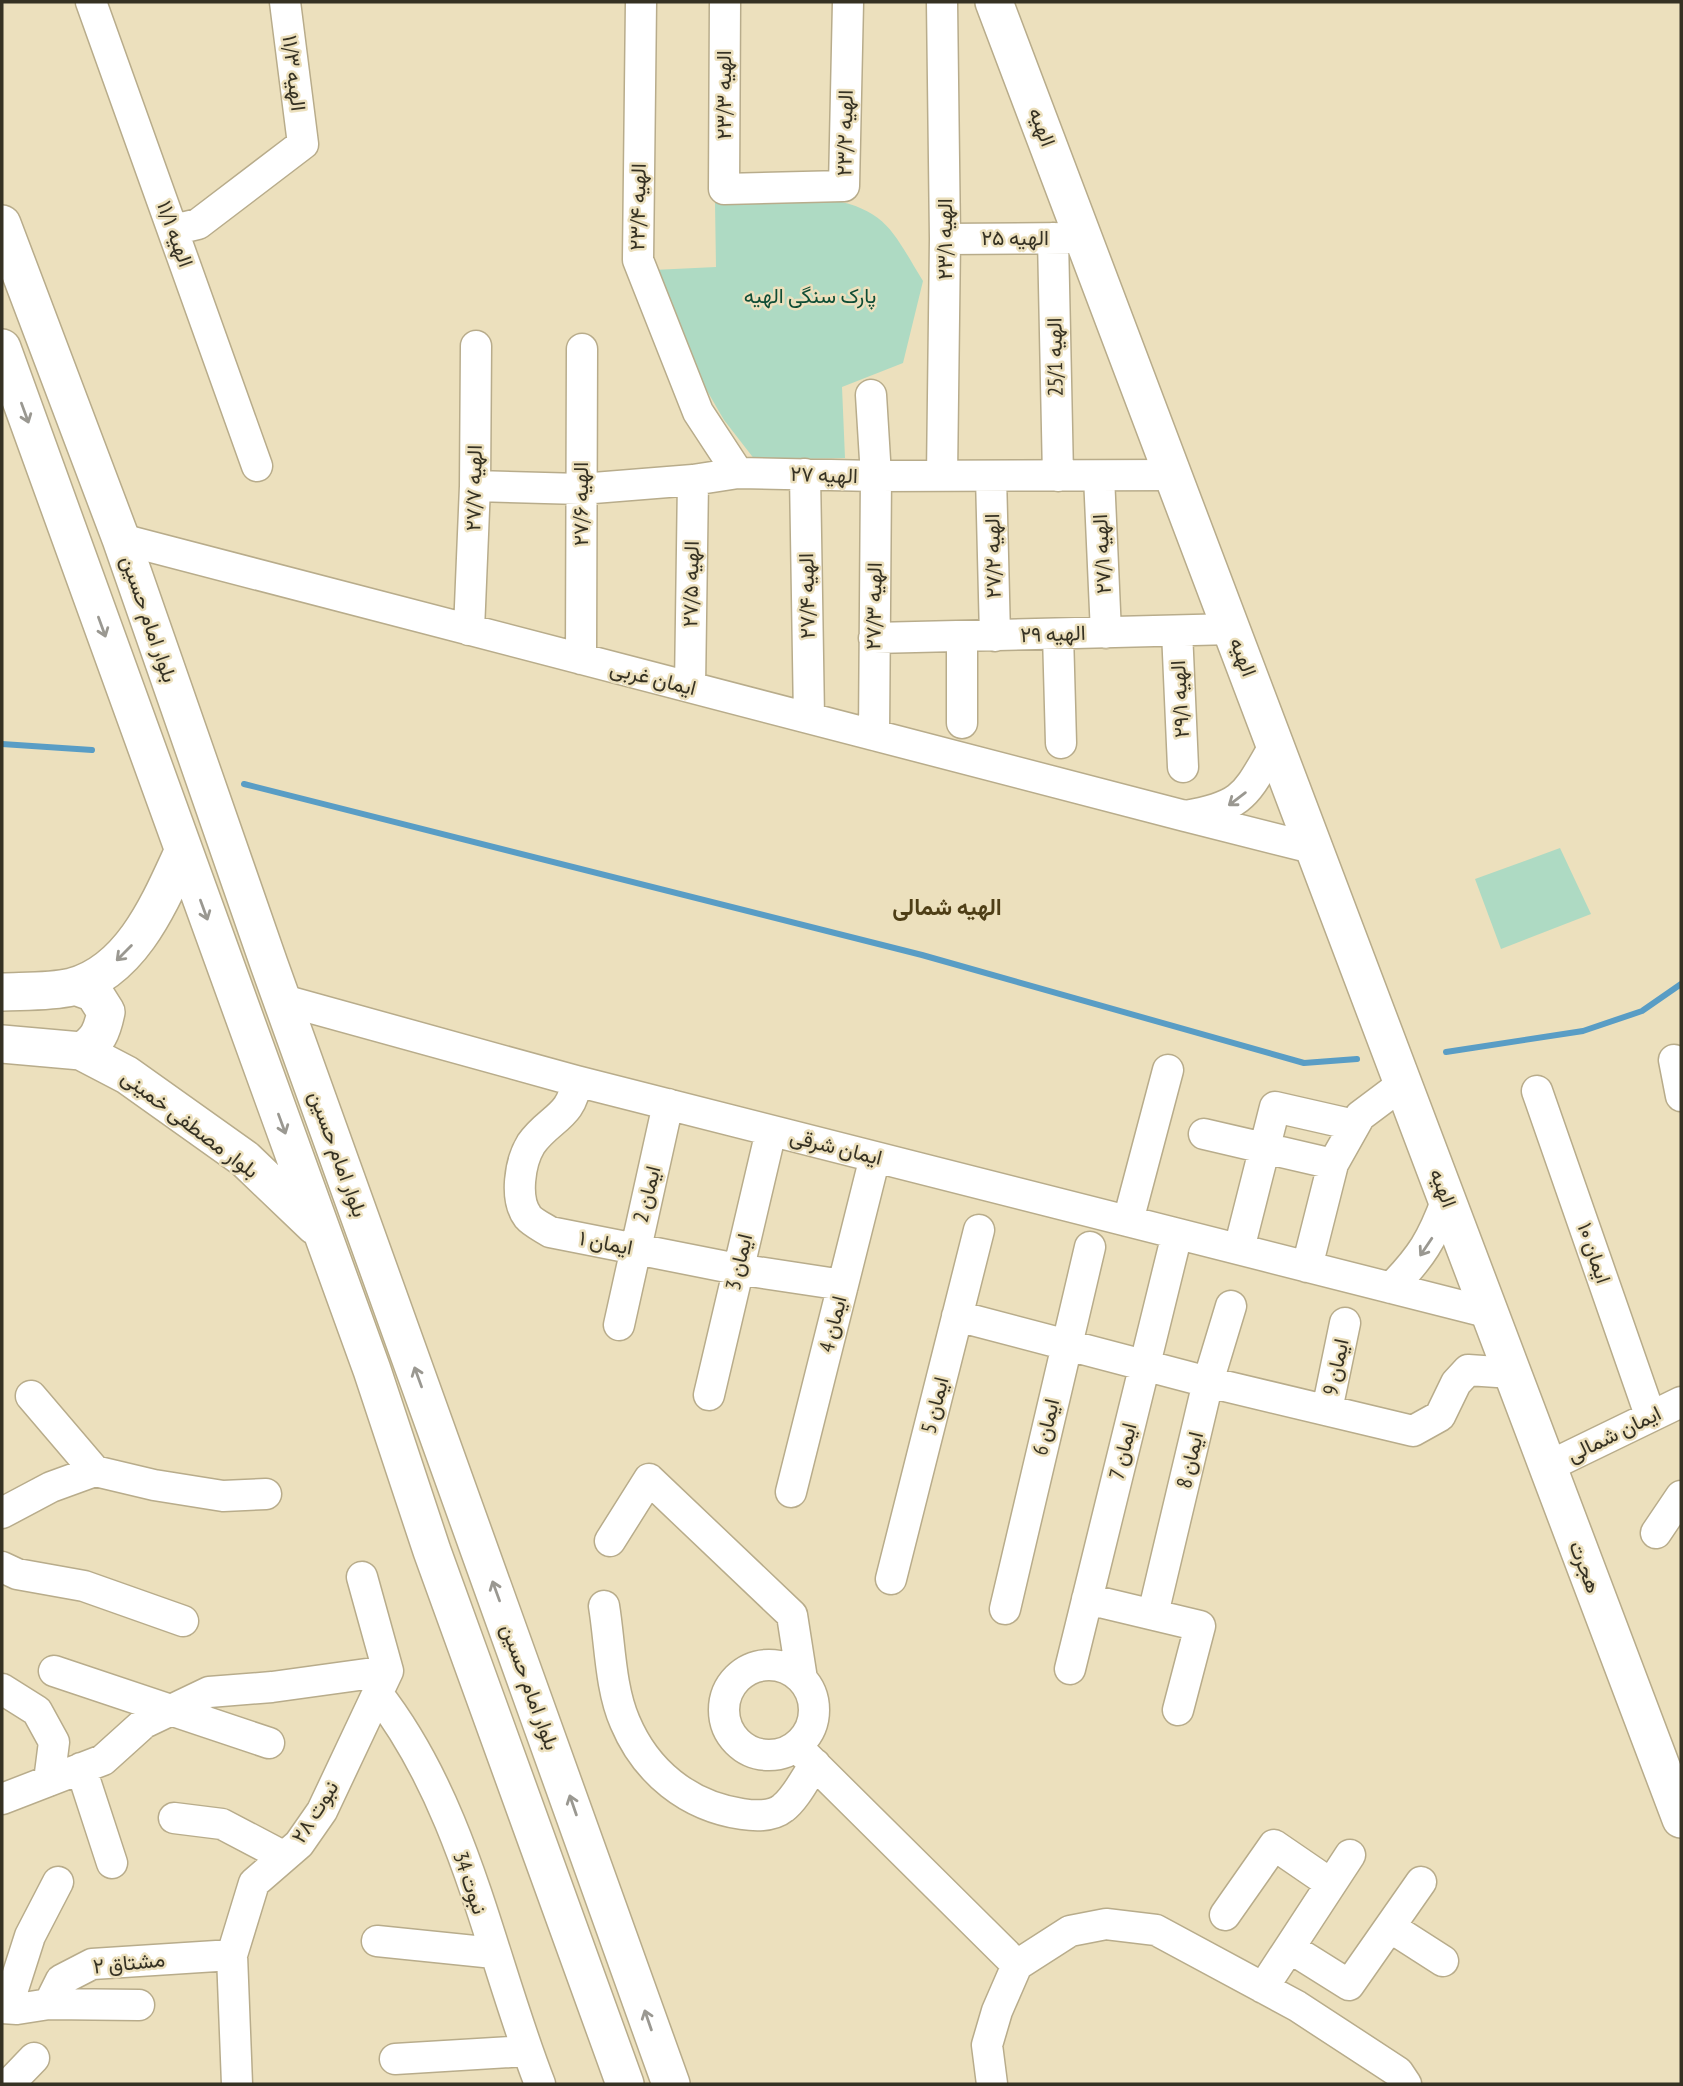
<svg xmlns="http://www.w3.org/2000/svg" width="1683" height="2086" viewBox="0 0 1683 2086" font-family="'PT Sans Narrow',Vazirmatn,sans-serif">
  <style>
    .green { fill: #aedac3 }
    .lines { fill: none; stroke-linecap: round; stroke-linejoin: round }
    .stream { stroke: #599dc5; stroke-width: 6 }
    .minor-casing { stroke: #b8ac8b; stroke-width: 33 }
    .major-casing { stroke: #b8ac8b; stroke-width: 40 }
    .minor { stroke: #fff; stroke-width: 30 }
    .major { stroke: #fff; stroke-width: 37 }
    .oneway { stroke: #9a9891 }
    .labels { text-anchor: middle; stroke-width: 5; stroke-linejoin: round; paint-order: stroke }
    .street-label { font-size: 21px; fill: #353123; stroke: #ece0bd }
    .park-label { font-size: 21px; fill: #0e4c35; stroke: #ece0bd }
    .neighbourhood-label { font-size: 23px; font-weight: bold; fill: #4e3e16; stroke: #ece0bd }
  </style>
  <rect width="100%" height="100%" fill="#ece0bd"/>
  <path class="green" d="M823 198C887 209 891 229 923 281L903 363 842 387 845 458 755 460 724 420 673 332 653 270 716 267 715 203Z
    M1560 848 1591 914 1501 949 1475 879Z"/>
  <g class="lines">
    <path class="stream" d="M2 744 92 750
      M244 784 922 955 1304 1063 1357 1059
      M1446 1052 1583 1031 1642 1011 1681 984"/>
    <defs>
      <path id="minor" d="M91 2 257 466
        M641 2 638 260 698 412 738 473
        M725 2 724 189 844 186 848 2
        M942 2 945 239 942 476
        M173 230 198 224 303 144 285 2
        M1053 238 1058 476
        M945 239 1071 238
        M871 395 876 476 874 735
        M805 474 809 718
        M991 476 995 636
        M1099 476 1106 633
        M475 486 581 489 693 480 738 473 876 476 1174 475
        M121 539 1185 816
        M469 630 475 486 476 346
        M1177 631 1183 767
        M1058 634 1061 743
        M962 636V723
        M874 638 1233 629
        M581 659 582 349
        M690 687 693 480
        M1276 743C1246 793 1246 806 1185 816L1316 849
        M283 1000 576 1081 1490 1313
        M1674 1060 1681 1096
        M576 1081C573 1117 549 1118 531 1144 520 1162 514 1199 528 1217 533 1223 544 1228 550 1232L737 1269 843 1285
        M1537 1091 1650 1415
        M1204 1134 1333 1164 1360 1116 1404 1083
        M1128 1221 1168 1070
        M1239 1249 1275 1107 1354 1125
        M1307 1267 1333 1164
        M1391 1288C1422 1256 1432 1240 1447 1199
        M957 1316 1208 1382 1413 1431 1440 1416 1456 1383 1468 1370 1512 1373
        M619 1325 668 1104
        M709 1395 771 1131
        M31 1396 95 1471
        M1327 1410 1345 1323
        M1547 1467 1681 1402
        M791 1492 875 1157
        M2 1513 51 1487 95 1471 154 1485 223 1496 266 1494
        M1656 1533 1681 1496
        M610 1541 649 1479 792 1615 802 1679
        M2 1567 17 1574 84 1586 183 1621
        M891 1579 979 1230
        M1087 1599 1200 1626 1178 1710
        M604 1606C610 1642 610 1688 625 1722 646 1772 688 1806 742 1814 755 1816 772 1817 783 1808 796 1798 806 1777 815 1764
        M1005 1609 1090 1247
        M1153 1614 1208 1382 1231 1306
        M724 1710a45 45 0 1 1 90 0a45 45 0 1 1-90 0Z
        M1070 1669 1177 1234
        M54 1671 269 1743
        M2 1689 37 1711 54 1742 49 1781
        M377 1693C465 1806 489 1953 540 2084
        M796 1746 1017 1965
        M81 1768 112 1863
        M2 1799 103 1760 144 1723 209 1692 272 1687 388 1671
        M174 1818 222 1824 283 1856
        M1225 1915 1274 1845 1331 1884
        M1390 1927 1443 1961
        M377 1941 494 1953
        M1290 1948 1349 1985 1421 1882
        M1263 1988 1350 1855
        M49 2004 139 2005
        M2 2008 17 2009 49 2004 61 1980 92 1964 232 1955
        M7 2008 30 1936 58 1882
        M395 2059 527 2051
        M9 2084 34 2058
        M237 2084 232 1955 254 1883 299 1844 322 1811 388 1671 362 1577
        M992 2084 987 2045 997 2011 1017 1965 1070 1931 1106 1924 1156 1930 1297 2006 1398 2072 1406 2084"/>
      <path id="major" d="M994 2 1681 1819
        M2 224 121 539 269 964 671 2084
        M2 348 372 1370 432 1551 625 2084
        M75 986 94 993 106 1012C102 1031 98 1042 81 1051
        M2 992C25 991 50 992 72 987 132 971 160 902 183 852
        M2 1044 81 1051 127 1075 245 1159 315 1226"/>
    </defs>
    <use href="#minor" class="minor-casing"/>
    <use href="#major" class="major-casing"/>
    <use href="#minor" class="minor"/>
    <use href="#major" class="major"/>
  </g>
  <defs><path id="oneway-shaft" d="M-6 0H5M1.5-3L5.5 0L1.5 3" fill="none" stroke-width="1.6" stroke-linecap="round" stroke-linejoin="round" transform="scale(1.75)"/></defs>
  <g class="oneway">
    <use href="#oneway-shaft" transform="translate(25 413) rotate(70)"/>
    <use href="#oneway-shaft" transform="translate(102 627) rotate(70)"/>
    <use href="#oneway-shaft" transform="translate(1237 799) rotate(143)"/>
    <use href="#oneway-shaft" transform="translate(204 910) rotate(70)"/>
    <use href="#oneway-shaft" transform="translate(124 953) rotate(135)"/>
    <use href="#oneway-shaft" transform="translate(282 1124) rotate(70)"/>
    <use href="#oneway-shaft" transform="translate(1426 1247) rotate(124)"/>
    <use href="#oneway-shaft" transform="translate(418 1377) rotate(-110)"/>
    <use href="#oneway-shaft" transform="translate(496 1591) rotate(-110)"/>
    <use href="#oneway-shaft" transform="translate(573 1805) rotate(-109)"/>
    <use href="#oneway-shaft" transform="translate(648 2020) rotate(-109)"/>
  </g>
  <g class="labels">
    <g class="street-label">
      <text transform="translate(294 73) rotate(83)" y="7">الهیه ۱۱/۳</text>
      <text transform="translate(724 95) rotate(-90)" y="7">الهیه ۲۳/۳</text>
      <text transform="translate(1042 127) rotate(69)" y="7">الهیه</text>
      <text transform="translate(845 133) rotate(-89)" y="7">الهیه ۲۳/۲</text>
      <text transform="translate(638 207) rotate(-89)" y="7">الهیه ۲۳/۴</text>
      <text transform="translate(175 234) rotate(70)" y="7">الهیه ۱۱/۱</text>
      <text x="1015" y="245">الهیه ۲۵</text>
      <text transform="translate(945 239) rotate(-90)" y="7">الهیه ۲۳/۱</text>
      <text transform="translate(1055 357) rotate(-91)" y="7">الهیه 25/1</text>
      <text transform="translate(824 475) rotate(2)" y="7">الهیه ۲۷</text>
      <text transform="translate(474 488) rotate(-89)" y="7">الهیه ۲۷/۷</text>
      <text transform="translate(581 504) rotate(-90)" y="7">الهیه ۲۷/۶</text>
      <text transform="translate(1102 554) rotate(-93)" y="7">الهیه ۲۷/۱</text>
      <text transform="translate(993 556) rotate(-91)" y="7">الهیه ۲۷/۲</text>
      <text transform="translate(691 584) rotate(-89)" y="7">الهیه ۲۷/۵</text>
      <text transform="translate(807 596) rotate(-91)" y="7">الهیه ۲۷/۴</text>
      <text transform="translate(874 606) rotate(-89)" y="7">الهیه ۲۷/۳</text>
      <text transform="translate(149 619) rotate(71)" y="7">بلوار امام حسین</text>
      <text transform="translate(1053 634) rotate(-2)" y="7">الهیه ۲۹</text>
      <text transform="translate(1243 657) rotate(69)" y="7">الهیه</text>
      <text transform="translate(653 678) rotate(14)" y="7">ایمان غربی</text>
      <text transform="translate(1180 699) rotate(-93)" y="7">الهیه ۲۹/۱</text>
      <text transform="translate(190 1124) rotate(37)" y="7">بلوار مصطفی خمینی</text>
      <text transform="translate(836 1147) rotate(14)" y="7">ایمان شرقی</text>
      <text transform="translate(338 1154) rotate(70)" y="7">بلوار امام حسین</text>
      <text transform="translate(1443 1188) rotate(69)" y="7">الهیه</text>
      <text transform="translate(647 1194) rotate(-76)" y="7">ایمان 2</text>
      <text transform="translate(606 1243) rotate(11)" y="7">ایمان ۱</text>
      <text transform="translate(1594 1253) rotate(71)" y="7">ایمان ۱۰</text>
      <text transform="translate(739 1262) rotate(-77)" y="7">ایمان 3</text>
      <text transform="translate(833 1324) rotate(-76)" y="7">ایمان 4</text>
      <text transform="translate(1336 1367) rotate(-78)" y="7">ایمان 9</text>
      <text transform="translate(935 1405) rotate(-76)" y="7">ایمان 5</text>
      <text transform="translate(1046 1427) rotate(-77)" y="7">ایمان 6</text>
      <text transform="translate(1614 1434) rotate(-26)" y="7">ایمان شمالی</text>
      <text transform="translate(1123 1451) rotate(-76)" y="7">ایمان 7</text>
      <text transform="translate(1190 1460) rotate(-77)" y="7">ایمان 8</text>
      <text transform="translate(1585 1567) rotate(69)" y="7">هجرت</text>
      <text transform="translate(530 1687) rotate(70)" y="7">بلوار امام حسین</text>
      <text transform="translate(315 1812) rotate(-58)" y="7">نبوت ۲۸</text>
      <text transform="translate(470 1883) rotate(71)" y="7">نبوت 34</text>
      <text transform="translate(129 1963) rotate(-6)" y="7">مشتاق ۲</text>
    </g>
    <g class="park-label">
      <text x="810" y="303">پارک سنگی الهیه</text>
    </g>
    <g class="neighbourhood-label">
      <text x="947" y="915">الهیه شمالی</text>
    </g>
  </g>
  <rect width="1683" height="2086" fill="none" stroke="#353123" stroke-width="7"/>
</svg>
